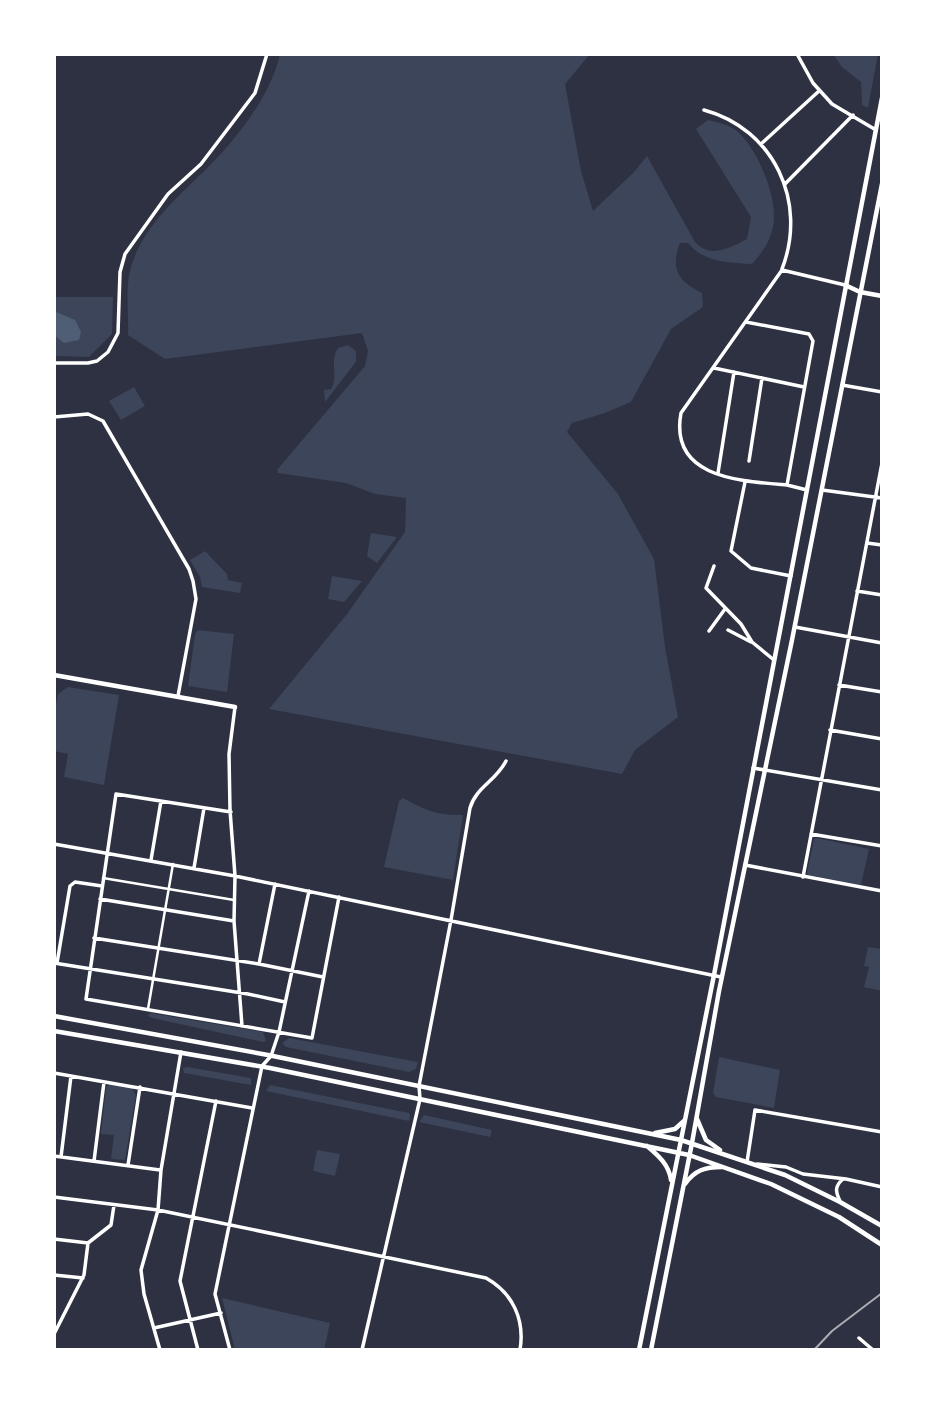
<svg xmlns="http://www.w3.org/2000/svg" width="936" height="1404" viewBox="0 0 936 1404" font-family="Poppins,sans-serif">
  <style>
    .green { fill: #3c4559 }
    .water { fill: #4f5d75 }
    .lines { fill: none; stroke-linecap: round; stroke-linejoin: round }
    .pedestrian { stroke: #fff; stroke-width: 2.5 }
    .minor { stroke: #fff; stroke-width: 3.5 }
    .tertiary { stroke: #fff; stroke-width: 4.5 }
    .secondary { stroke: #fff; stroke-width: 4.5 }
    .rail { stroke: #abadb3; stroke-width: 2 }
  </style>
  <rect width="100%" height="100%" fill="#2d3142"/>
  <path class="green" d="M280 54H590L565 84 581 171 593 211 634 172 647 156 695 242C710 259 730 248 747 239L751 217 696 129 708 120C717 122 726 124 734 129 757 145 779 199 773 227 770 242 762 253 752 264 730 263 702 262 688 243H680C670 269 678 281 702 293L703 307 671 329 631 402 605 413 572 423 567 432 618 494 654 559 665 647 678 717 635 750 622 774 269 709 347 614 405 532 406 498 375 494 346 483 278 473 277 470 365 366 368 351 362 333 165 359 128 335C129 311 124 283 133 261 145 227 173 201 198 177 231 146 270 99 280 54Z
    M833 54H878L868 108 862 105 861 82 842 67Z
    M54 297H113L112 334 89 357 54 356Z
    M348 345 356 351V362L325 402 324 390 331 389C339 376 329 361 338 348Z
    M134 387 145 406 121 420 109 401Z
    M371 533 397 537 377 563 367 556Z
    M205 551 227 574 228 580 242 583 240 593 202 587 200 577 190 560Z
    M332 576 362 581 344 602 328 599Z
    M198 630 234 634 227 692 188 686 195 634Z
    M68 687 119 695 104 785 64 777 68 754 54 751V714L58 694Z
    M403 798C424 810 439 816 463 815L453 880 384 867 399 801Z
    M817 838 869 849 861 885 808 875 807 873 814 839Z
    M868 947 882 949V991L864 987 869 967 864 966Z
    M150 1013 263 1032 266 1041 263 1042 152 1018 148 1016Z
    M289 1038 418 1062 416 1069 409 1072 286 1047 282 1043Z
    M719 1057 780 1070 774 1108 716 1097 713 1093Z
    M187 1067 251 1078V1085L184 1073 183 1068Z
    M110 1084 132 1088 136 1095 125 1160 111 1159 114 1135 101 1134 106 1087Z
    M270 1085 409 1113 410 1115 409 1121 266 1091Z
    M424 1115 492 1130 490 1137 419 1122Z
    M317 1150 340 1154 335 1176 313 1171Z
    M222 1298 330 1323 324 1350H235Z"/>
  <path class="water" d="M54 311 75 320 81 332 79 340 64 343 54 335Z"/>
  <g class="lines">
    <path class="pedestrian" d="M103 878 234 900
      M148 1009 173 864"/>
    <path class="minor" d="M797 54 813 83 832 104 876 130
      M704 110C774 129 808 202 782 269
      M761 144 819 91
      M785 184 853 115
      M746 322 809 334 813 341 787 485C739 481 669 478 681 413L782 270 845 285
      M54 363H88L97 361 108 352 118 333 120 272 125 254 168 194 201 164 255 93 267 54
      M714 368 804 387
      M842 385 882 392
      M54 417 88 414 103 421 189 569 193 581 196 599 178 696
      M749 461 762 378
      M718 473 734 372
      M745 482 731 551 751 568 791 576
      M787 485 807 490
      M822 490 882 498
      M867 543 882 545
      M714 566 706 588 741 624 752 642 774 660
      M857 591 882 595
      M795 627 882 643
      M728 630 751 642
      M709 631 725 609
      M839 685 882 692
      M235 707 229 754 230 810 235 876 234 921 242 1026
      M830 730 882 739
      M753 768 882 790
      M231 812 116 794 86 999 312 1038 339 897
      M811 834 882 846
      M54 844 235 876 721 977
      M151 860 161 801
      M745 865 882 891
      M194 868 204 808
      M803 877 882 463
      M100 899 234 921
      M94 938 259 964 323 977
      M54 963 248 994 285 1002
      M57 963 70 886 75 882 102 886
      M259 964 275 884
      M54 1073 252 1108
      M54 1156 160 1170
      M61 1157 71 1076
      M94 1161 104 1082
      M747 1162 755 1110 882 1132
      M757 1164 786 1167 803 1174 846 1179 882 1187
      M128 1165 140 1087
      M54 1197 158 1210 486 1278C513 1293 525 1320 520 1350
      M840 1201C835 1191 835 1186 843 1179
      M54 1239 88 1243 111 1225 114 1205
      M54 1275 83 1278
      M154 1328 221 1313
      M54 1334 84 1275 88 1243
      M859 1338 873 1350
      M160 1350 144 1294 141 1270 158 1210 161 1170 181 1052
      M198 1350 180 1281 216 1101
      M230 1350 215 1294 262 1066 271 1056 279 1032 309 891
      M362 1350 420 1099 419 1086 451 920 470 808C476 787 496 781 506 761"/>
    <path class="tertiary" d="M845 285 860 292 882 296
      M54 675 235 707"/>
    <path class="secondary" d="M54 1016 268 1055 681 1140 785 1175 840 1202 882 1226
      M54 1031 270 1068 689 1155 771 1184 839 1217 882 1245
      M697 1119 706 1140 720 1150
      M655 1133 675 1129 685 1120
      M647 1146C659 1156 669 1165 671 1180
      M685 1184C695 1170 705 1167 722 1167
      M639 1350 714 975 882 98
      M651 1350 692 1143 719 991 792 640 882 184"/>
    <path class="rail" d="M814 1350 832 1331 882 1293"/>
  </g>
  <rect width="936" height="1404" fill="none" stroke="#ffffff" stroke-width="112"/>
</svg>
